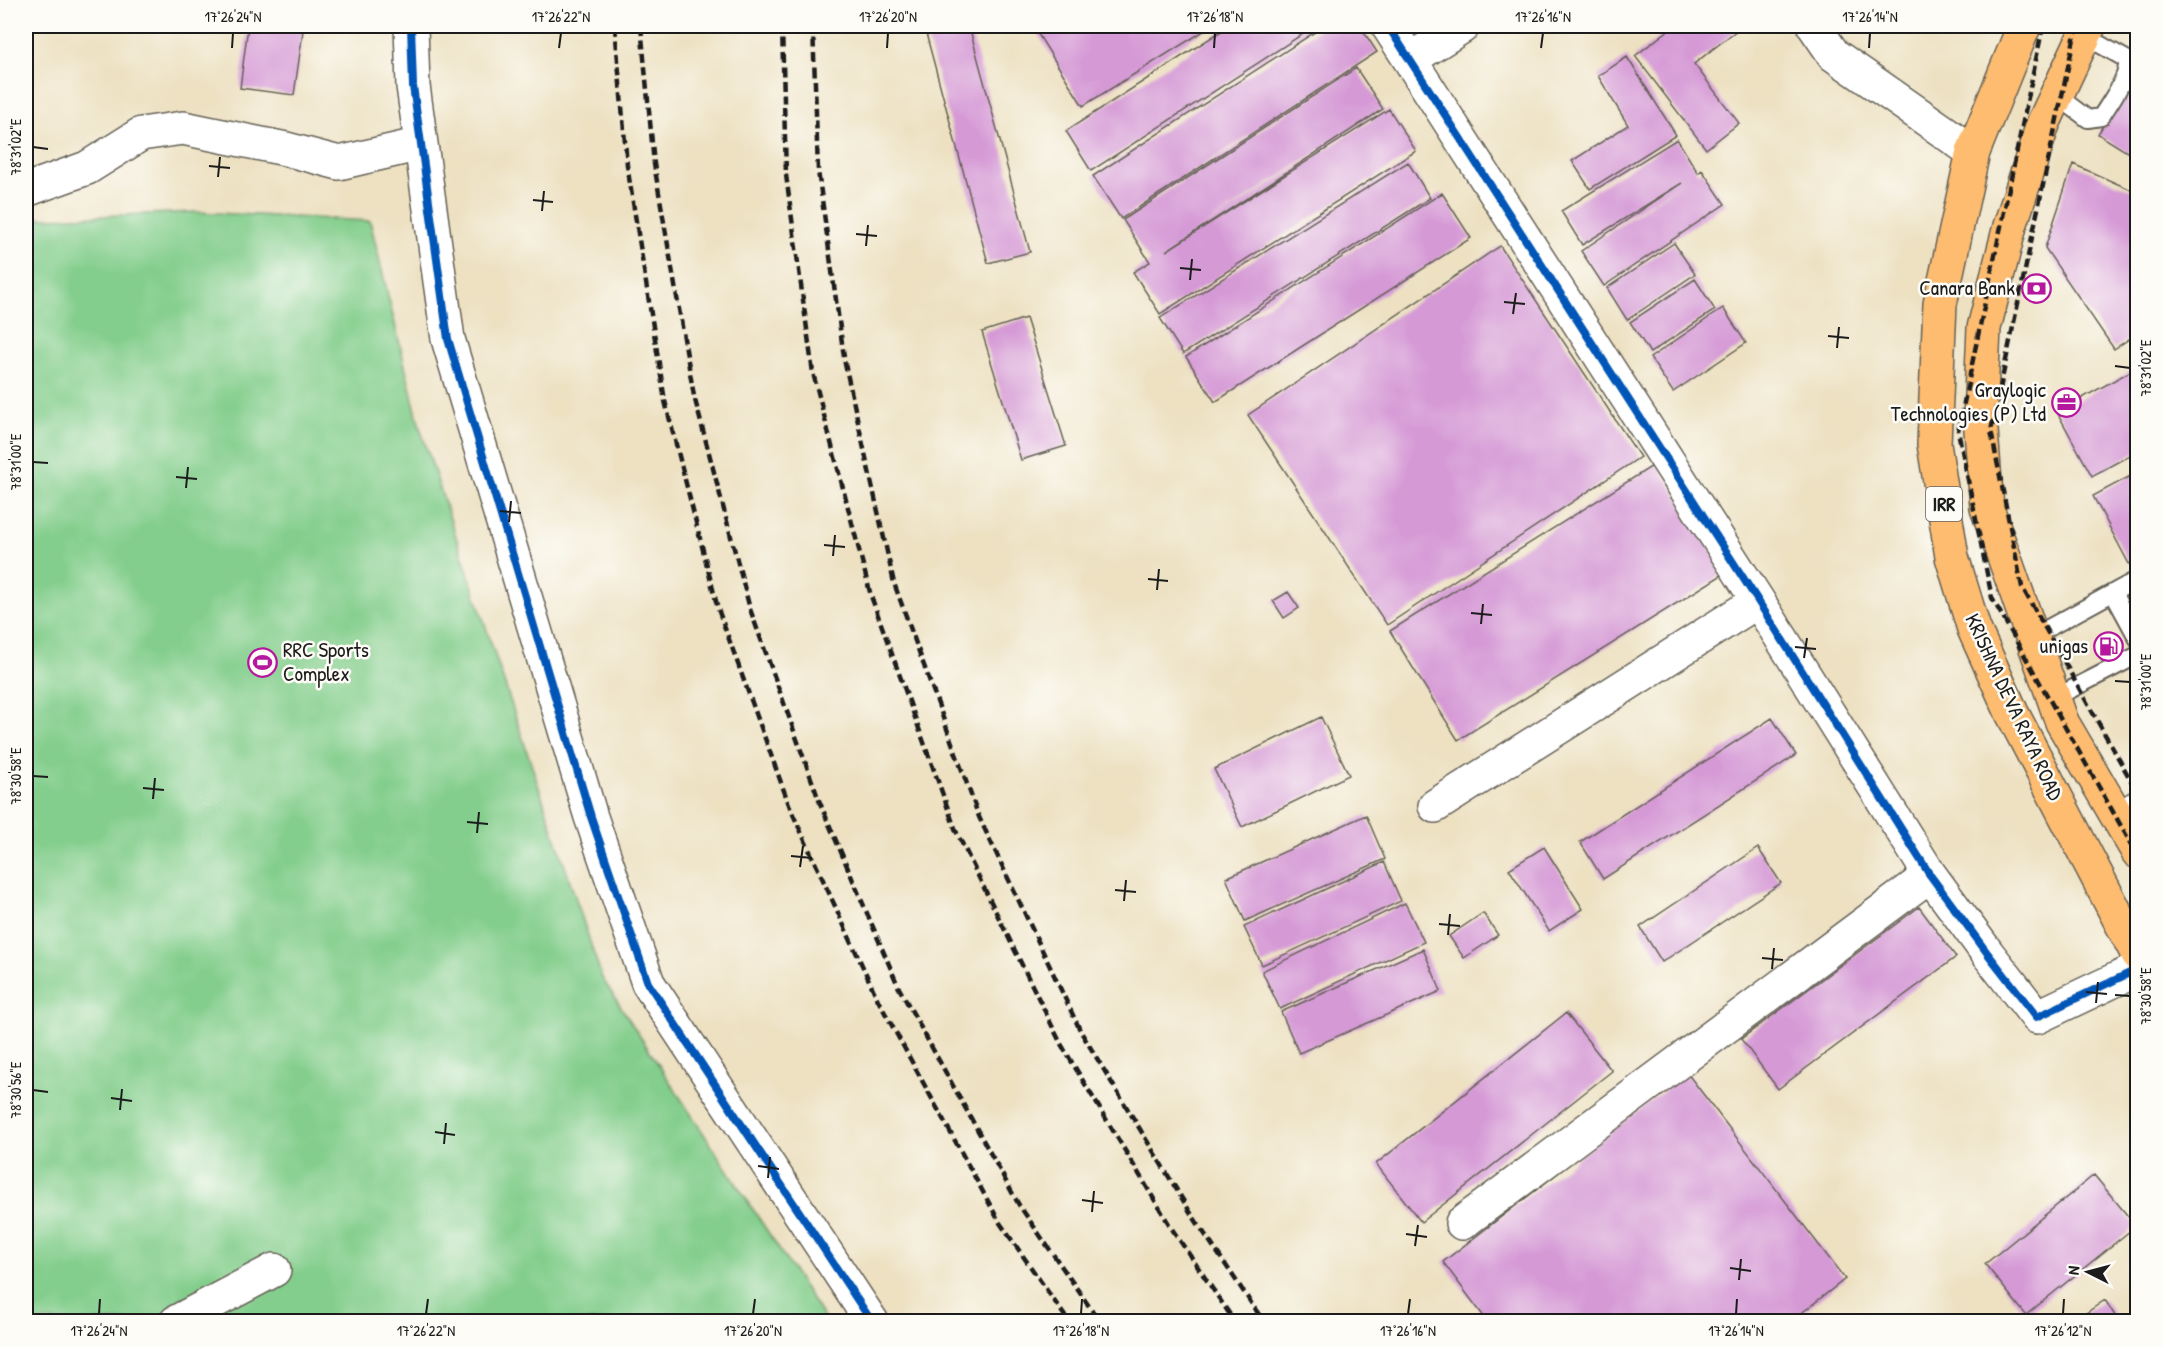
<svg xmlns="http://www.w3.org/2000/svg" width="2163" height="1347" viewBox="0 0 2163 1347" font-family="'Patrick Hand',sans-serif">
  <style>
    .green { fill: #83ce8c; stroke: #507554; stroke-width: 1.5 }
    .building { fill: #d59ad6 }
    .lines { fill: none; stroke-linecap: round; stroke-linejoin: round }
    .service-casing { stroke: #656156; stroke-width: 20 }
    .minor-casing { stroke: #656156; stroke-width: 36 }
    .primary-casing { stroke: #656156; stroke-width: 36 }
    .service { stroke: #fff; stroke-width: 16 }
    .minor { stroke: #fff; stroke-width: 33 }
    .primary { stroke: #fdbc70; stroke-width: 33 }
    .rail { stroke: #1c1c1c; stroke-width: 4.5; stroke-dasharray: 9 4.5; stroke-linecap: butt }
    .cycleway-casing { stroke: #fdfcf7; stroke-width: 11 }
    .cycleway { stroke: #0057b8; stroke-width: 8 }
    .ticks { fill: none; stroke: #1c1c1c; stroke-width: 2 }
    .labels { text-anchor: middle; stroke-width: 5; stroke-linejoin: round; paint-order: stroke }
    .shield { fill: #fdfcf7; stroke: #605f5e; stroke-width: 1.5 }
    .shield-label { font-size: 20px; font-weight: bold; fill: #1c1c1c }
    .poi-label { font-size: 21px; fill: #1c1c1c; stroke: #fdfcf7; text-anchor: end }
    .street-label { font-size: 21px; fill: #1c1c1c; stroke: #fdfcf7 }
    .neatline { fill: none; stroke: #1c1c1c; stroke-width: 2 }
    .ticks-label { font-size: 15px; text-anchor: middle; fill: #1c1c1c }
  </style>
  <rect width="100%" height="100%" fill="#fdfcf7"/>
  <filter id="ink" filterUnits="userSpaceOnUse"><feTurbulence type="fractalNoise" baseFrequency=".0167" numOctaves="2"/><feDisplacementMap in="SourceGraphic" scale="12" xChannelSelector="R" yChannelSelector="G"/><feConvolveMatrix kernelMatrix="1 2 1 2 8 2 1 2 1" color-interpolation-filters="sRGB"/></filter>
  <filter id="wash" filterUnits="userSpaceOnUse"><feTurbulence type="fractalNoise" baseFrequency=".008" numOctaves="4" result="noise"/><feDisplacementMap in="SourceGraphic" scale="24" xChannelSelector="R" yChannelSelector="G"/><feGaussianBlur stdDeviation="1.35" result="paint"/><feColorMatrix in="noise" values="0 0 0 0 0 0 0 0 0 0 0 0 0 0 0 0 0 1.4 0 .05"/><feComposite in="paint" operator="in"/></filter>
  <g filter="url(#wash)">
    <rect width="100%" height="100%" fill="#ede1c2"/>
    <path class="green" d="M196 212 370 221 420 428 602 978 826 1321H26V219Z"/>
    <g id="blocks">
      <path class="building" d="M248 26H266L303 31 294 95 240 88Z
        M924 26H969L1030 252 988 263Z
        M1033 26H1205L1207 29 1083 106Z
        M1229 26H1315L1091 171 1066 131Z
        M1324 26H1360L1377 52 1121 219 1093 176Z
        M1674 26H1734L1737 30 1694 64 1739 123 1706 149 1635 56Z
        M1627 57 1676 135 1590 189 1572 161 1628 125 1598 76Z
        M2138 67V159L2098 134Z
        M1356 68 1383 109 1166 251 1389 109 1416 151 1160 314 1133 272 1150 262 1123 220Z
        M1677 139 1698 173 1702 170 1725 204 1604 286 1581 251 1682 183 1582 245 1561 211Z
        M1408 162 1430 198 1183 354 1160 318Z
        M2073 164 2138 193V333L2114 349 2045 248Z
        M1442 193 1471 238 1215 402 1186 357Z
        M1674 243 1695 274 1627 320 1607 288Z
        M1500 246 1640 457 1387 625 1248 415Z
        M1695 279 1715 310 1650 353 1630 322Z
        M1723 308 1746 343 1673 392 1650 358Z
        M1026 318 1066 446 1021 460 982 332Z
        M2138 367V451L2092 476 2057 412Z
        M1657 463 1725 573 1458 740 1390 631Z
        M2138 472V559L2129 564 2093 496Z
        M1288 592 1299 608 1284 618 1273 601Z
        M1321 717 1349 775 1242 827 1214 769Z
        M1772 718 1796 755 1603 879 1580 842Z
        M1366 815 1385 859 1245 921 1226 878Z
        M1544 847 1583 909 1549 931 1509 869Z
        M1758 848 1781 883 1662 962 1640 927Z
        M1384 862 1401 901 1262 965 1244 927Z
        M1405 903 1424 942 1280 1009 1262 971Z
        M1919 907 1956 957 1778 1089 1741 1039Z
        M1483 913 1498 935 1464 958 1449 936Z
        M1423 949 1441 991 1299 1053 1281 1012Z
        M1566 1013 1612 1071 1421 1222 1376 1164Z
        M1687 1073 1845 1279 1790 1322H1488L1443 1262Z
        M2094 1175 2136 1226 2026 1315 1985 1264Z
        M2105 1300 2119 1322H2073Z"/>
    </g>
  </g>
  <g filter="url(#ink)">
    <use href="#blocks" fill-opacity="0" stroke="#656156" stroke-width="1.5"/>
    <g class="lines">
      <defs>
        <path id="service" d="M2056 95 2088 119 2101 117C2109 103 2132 74 2126 59L2083 35
          M2113 593 2138 639
          M2032 637 2138 579
          M2054 698 2138 655"/>
        <path id="minor" d="M411 26 413 86 448 339 591 817 648 983 872 1322
          M1388 26 1758 601 1930 875 1988 954 2037 1017 2138 969
          M1814 26 1834 55 1973 152
          M1411 59 1463 26
          M26 190 87 168 141 134 183 128 286 149 339 163 421 144
          M1435 806 1758 601
          M2119 819 2138 807
          M1462 1223 1930 875
          M176 1322 274 1270"/>
        <path id="primary" d="M2024 26 1973 152 1940 304 1934 444 1952 557 1974 629 2012 713 2138 955
          M2089 26 2043 124 2010 226 1984 328 1980 417 1987 508 2062 722 2138 852"/>
      </defs>
      <use href="#service" class="service-casing"/>
      <use href="#minor" class="minor-casing"/>
      <use href="#primary" class="primary-casing"/>
      <use href="#service" class="service"/>
      <use href="#minor" class="minor"/>
      <use href="#primary" class="primary"/>
      <path class="rail" d="M615 26 627 165 665 401 718 609 791 810 878 1000 1000 1223 1069 1322
        M641 26 654 164 694 396 750 609 820 803 899 988 1019 1205 1100 1322
        M782 26 786 175 813 373 871 596 956 831 1061 1044 1172 1229 1235 1322
        M813 26 818 171 845 364 894 583 979 817 1081 1032 1192 1215 1264 1322
        M2043 26 1958 431 1992 598 2138 856
        M2082 26 2075 34 1991 431 2022 587 2138 793"/>
      <defs>
        <path id="cycleway" d="M411 26 413 86 448 339 591 817 648 983 872 1322
          M1388 26 1758 601 1930 875 1988 954 2037 1017 2138 969"/>
      </defs>
      <use href="#cycleway" class="cycleway-casing"/>
      <use href="#cycleway" class="cycleway"/>
    </g>
  </g>
  <path class="ticks" d="M232 48 233 33M559 48 561 33M887 48 888 33M1214 48 1215 33M1541 48 1543 33M1869 48 1870 33M33 147 48 149M209 166 230 168M218 177 220 157M533 200 553 202M542 211 544 191M856 234 877 236M866 246 868 225M1180 268 1201 270M1190 280 1192 259M1504 302 1525 304M1513 314 1516 293M1828 336 1849 338M1837 348 1839 327M2115 366 2130 368M33 462 48 463M176 477 197 479M186 488 188 467M500 511 521 513M509 522 511 501M824 545 845 547M833 556 835 535M1148 579 1168 581M1157 590 1159 569M1471 613 1492 615M1481 624 1483 604M1795 647 1816 649M1804 658 1807 638M2115 681 2130 682M33 776 48 777M143 788 164 790M153 799 155 778M467 822 488 824M477 833 479 812M791 856 812 858M800 867 803 846M1115 890 1136 892M1124 901 1126 880M1439 924 1460 926M1448 935 1450 914M1762 958 1783 960M1772 969 1774 948M2086 992 2107 994M2115 995 2130 996M2096 1003 2098 982M33 1090 48 1092M111 1098 132 1101M120 1110 122 1089M435 1132 455 1135M444 1144 446 1123M758 1166 779 1169M768 1178 770 1157M1082 1200 1103 1203M1092 1212 1094 1191M1406 1234 1427 1237M1415 1246 1418 1225M1730 1268 1751 1271M1739 1280 1741 1259M99 1314 100 1299M426 1314 428 1299M753 1314 755 1299M1081 1314 1082 1299M1408 1314 1410 1299M1736 1314 1737 1299M2063 1314 2064 1299"/>
  <defs>
    <symbol id="bank-ring" viewBox="-11 -11 22 22"><circle r="9.5" fill="#fdfcf7" stroke="#b5179e" stroke-width="1.5"/><path d="M-6-4H6V4H-6ZM0-2.3a2.3 2.3 0 1 0 0 4.6a2.3 2.3 0 1 0 0-4.6Z" fill="#b5179e"/></symbol>
    <symbol id="office-ring" viewBox="-11 -11 22 22"><circle r="9.5" fill="#fdfcf7" stroke="#b5179e" stroke-width="1.5"/><path d="M-6-3h4V-5.5h4V-3h4V5H-6ZM-1-4.5V-3h2v-1.5ZM-6 0V1H6V0Z" fill="#b5179e"/></symbol>
    <symbol id="fuel-ring" viewBox="-11 -11 22 22"><circle r="9.5" fill="#fdfcf7" stroke="#b5179e" stroke-width="1.5"/><path d="M-5.5-6h7V0h2V4h1.3V-2.5L3-4.5l.8-.8L6-3V5H2.5V1h-1V6h-7ZM-4.2-4.7v3.2H.2V-4.7Z" fill="#b5179e"/></symbol>
    <symbol id="stadium-ring" viewBox="-11 -11 22 22"><circle r="9.5" fill="#fdfcf7" stroke="#b5179e" stroke-width="1.5"/><path d="M0-5a6.5 5 0 1 0 0 10a6.5 5 0 1 0 0-10ZM-3.5-1.8h7v3.6h-7Z" fill="#b5179e"/></symbol>
  </defs>
  <g fill-rule="evenodd">
    <use href="#bank-ring" x="2020" y="272" width="33" height="33"/>
    <use href="#office-ring" x="2050" y="386" width="33" height="33"/>
    <use href="#fuel-ring" x="2092" y="630" width="33" height="33"/>
    <use href="#stadium-ring" x="246" y="646" width="33" height="33"/>
  </g>
  <g class="labels">
    <rect class="shield" x="1926" y="487" width="36" height="34" rx="4.5"/>
    <g class="shield-label">
      <text x="1944" y="511">IRR</text>
    </g>
    <g class="poi-label">
      <text x="2015" y="295">Canara Bank</text>
      <text x="2046" y="397">Graylogic<tspan x="2046" dy="24">Technologies (P) Ltd</tspan></text>
      <text x="2088" y="653">unigas</text>
      <text x="283" y="657" text-anchor="start">RRC Sports<tspan x="283" dy="24">Complex</tspan></text>
    </g>
    <g class="street-label">
      <text transform="translate(2014 707) rotate(65)" y="7">KRISHNA DEVA RAYA ROAD</text>
    </g>
  </g>
  <rect width="2163" height="1347" fill="none" stroke="#fdfcf7" stroke-width="66"/>
  <g transform="translate(2088 1272) rotate(276)" stroke="#fdfcf7" stroke-width="4.5" paint-order="stroke">
  <path d="M0-4.5L10 22L0 15L-10 22Z" fill="#1c1c1c"/>
  <text y="-9" font-size="16" font-weight="bold" text-anchor="middle" fill="#1c1c1c">N</text>
  </g>
  <rect x="33" y="33" width="2097" height="1281" class="neatline"/>
  <g class="ticks-label">
    <text x="233" y="22">17°26'24"N</text>
    <text x="561" y="22">17°26'22"N</text>
    <text x="888" y="22">17°26'20"N</text>
    <text x="1215" y="22">17°26'18"N</text>
    <text x="1543" y="22">17°26'16"N</text>
    <text x="1870" y="22">17°26'14"N</text>
    <text transform="translate(16 147) rotate(-90)" y="5">78°31'02"E</text>
    <text transform="translate(2146 368) rotate(-90)" y="5">78°31'02"E</text>
    <text transform="translate(16 462) rotate(-90)" y="5">78°31'00"E</text>
    <text transform="translate(2146 682) rotate(-90)" y="5">78°31'00"E</text>
    <text transform="translate(16 776) rotate(-90)" y="5">78°30'58"E</text>
    <text transform="translate(2146 996) rotate(-90)" y="5">78°30'58"E</text>
    <text transform="translate(16 1090) rotate(-90)" y="5">78°30'56"E</text>
    <text x="99" y="1336">17°26'24"N</text>
    <text x="426" y="1336">17°26'22"N</text>
    <text x="753" y="1336">17°26'20"N</text>
    <text x="1081" y="1336">17°26'18"N</text>
    <text x="1408" y="1336">17°26'16"N</text>
    <text x="1736" y="1336">17°26'14"N</text>
    <text x="2063" y="1336">17°26'12"N</text>
  </g>
</svg>
